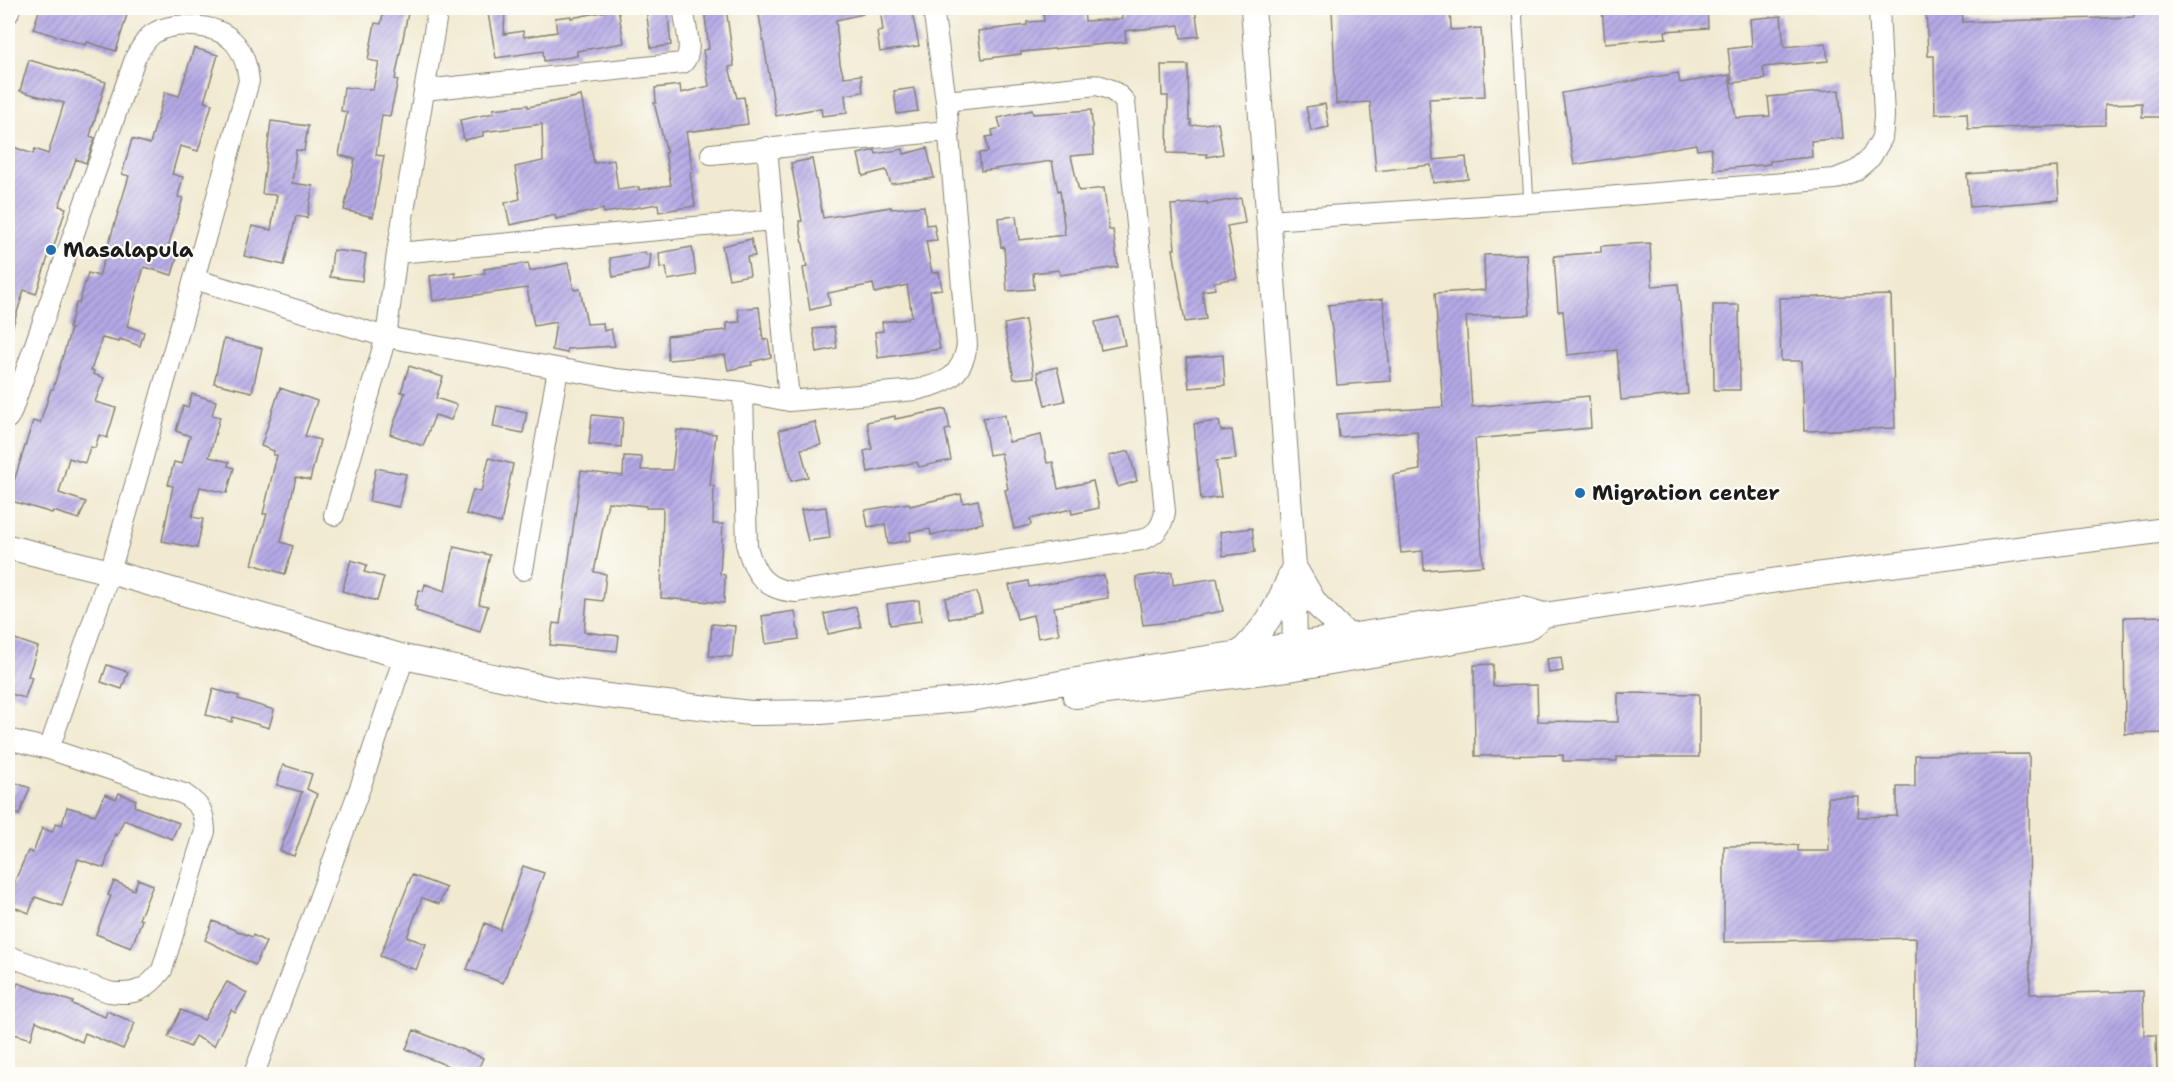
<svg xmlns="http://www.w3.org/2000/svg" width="2174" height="1082" viewBox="0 0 2174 1082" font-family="'Shantell Sans',sans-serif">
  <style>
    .building { fill: url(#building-hatch) }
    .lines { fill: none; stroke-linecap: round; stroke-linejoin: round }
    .service-casing { stroke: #868376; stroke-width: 11 }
    .minor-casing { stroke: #868376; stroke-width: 22 }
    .tertiary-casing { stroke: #868376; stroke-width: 26 }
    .service { stroke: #fff; stroke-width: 9 }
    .minor { stroke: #fff; stroke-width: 20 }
    .tertiary { stroke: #fff; stroke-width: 24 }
    .poi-dot { fill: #1f6fb2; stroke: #fdfcf7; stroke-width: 2 }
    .labels { text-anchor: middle; stroke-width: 4.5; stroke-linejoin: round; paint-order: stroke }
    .poi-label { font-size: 21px; font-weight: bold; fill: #1c1c1c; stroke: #fdfcf7; text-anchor: start }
  </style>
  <defs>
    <pattern id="building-hatch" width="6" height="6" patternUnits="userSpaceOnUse" patternTransform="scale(1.5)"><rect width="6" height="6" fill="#b5a9e6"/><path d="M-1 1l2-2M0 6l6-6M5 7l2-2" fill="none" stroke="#9289ba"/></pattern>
  </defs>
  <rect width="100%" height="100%" fill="#fdfcf7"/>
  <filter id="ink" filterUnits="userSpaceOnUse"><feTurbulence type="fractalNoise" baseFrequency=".0167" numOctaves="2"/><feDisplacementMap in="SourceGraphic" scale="12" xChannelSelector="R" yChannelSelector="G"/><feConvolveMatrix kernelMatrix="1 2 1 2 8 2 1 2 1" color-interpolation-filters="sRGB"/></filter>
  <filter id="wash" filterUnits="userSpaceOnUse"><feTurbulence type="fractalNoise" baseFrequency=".008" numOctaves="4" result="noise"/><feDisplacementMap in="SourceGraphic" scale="24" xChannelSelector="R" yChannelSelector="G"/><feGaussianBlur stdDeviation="1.35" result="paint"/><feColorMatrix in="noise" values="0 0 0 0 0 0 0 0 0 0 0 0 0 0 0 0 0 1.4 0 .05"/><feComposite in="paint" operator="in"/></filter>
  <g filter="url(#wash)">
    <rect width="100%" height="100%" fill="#f1ead1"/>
    <g id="blocks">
      <path class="building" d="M40 8H129L116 51 87 42 86 45 33 29Z
        M384 8H409L395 79 398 80 390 116 382 115 376 155 384 156 373 217 344 210 355 159 339 155 347 112 341 111 344 87 373 90 379 62 368 60 375 23 381 24Z
        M487 8H505L504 34 523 31 524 37 557 32 555 18 571 16V18L618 9 624 43 577 51V56L544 61 543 51 496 58Z
        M658 8H667L671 45 651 48 646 9Z
        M704 8H726L734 66 729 67 737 98 744 97 748 124 686 132 693 172 690 173 695 206 659 212 658 204 604 213 603 209 556 219 555 215 510 225 505 203 520 199 515 167 543 161 542 124 483 132V136L464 140 460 120 494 113 493 109 528 105V107L581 96 594 163 614 160 618 190 639 187V190L671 185 665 153H667L654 103H656L655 88 680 85 681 93 709 86 703 50 709 49Z
        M768 8H863V14L836 20 840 64 844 77 861 75 863 92 845 95 847 113 822 116 821 108 776 116 758 9Z
        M880 8H911L919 46 880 52 877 32 883 31Z
        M1043 8H1084L1085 21 1122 19 1121 8H1195L1199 36 1181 38 1179 25 1125 31 1126 42 1021 52V54L982 59 978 31 1027 25V22L1044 21Z
        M1332 8H1450L1451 30 1481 28 1485 96 1429 99 1433 160 1466 157 1468 179 1433 183 1431 165 1376 171 1370 102 1336 104Z
        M1602 8H1707L1708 28 1665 31 1666 38 1605 43Z
        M1926 8H1962L1963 22 2134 17V8H2166V117H2142V103L2105 104V125L1968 129 1967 113 1935 114 1934 56H1928Z
        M1781 16 1784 47 1826 43 1828 61 1763 67 1765 79 1732 83 1728 49 1752 46 1750 19Z
        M194 48 218 55 204 102 212 104 198 151 180 146 172 174 183 177 178 197 183 198 168 247 179 250 172 275 144 267 127 326 144 332 140 346 120 339 119 342 102 338 91 370 94 371 93 374 104 378 95 402 116 408 107 438 99 435 95 448 90 447 85 463 69 458 59 493 86 502 79 519 53 511 52 513 8 500 33 421 40 423 51 389H53L71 329 69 328 76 303H79L88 273 99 276 129 176 122 174 132 139 150 144 165 92 179 96Z
        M29 60 106 82 90 136 95 138 86 163 76 159 59 206 66 208 54 246 52 245 36 294 24 290 11 332 8 331V145L33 154 35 149 48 154 64 103 20 91Z
        M1161 65H1188L1189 120H1191V126L1218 122 1223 154 1207 157V154L1167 153 1168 96H1162Z
        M1678 73 1680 83 1729 75 1736 118 1770 116 1768 97 1839 90 1843 138 1811 141 1812 157 1770 161V164L1714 170 1711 148 1697 150 1696 144 1574 165 1562 93Z
        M914 88 918 111 897 114 894 91Z
        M1325 104 1329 127 1311 131 1306 107Z
        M1032 110 1033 114 1091 110 1094 154 1071 156 1079 191 1104 188 1109 230H1113L1118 267 1060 275 1059 270 1033 273 1034 289 1007 291 1004 246 1001 247 998 218 1016 216 1019 240 1065 235 1060 190 1058 191 1052 161 981 171 979 153 988 152 986 137 993 136 992 130 1001 128 998 118Z
        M271 121 308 126 304 151 296 150 292 183 313 186 307 218 296 216 284 265 244 256 252 226 271 230 277 195 262 194Z
        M927 148 934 178 891 184 886 170 863 176 858 154 875 150 876 154 903 149 904 154Z
        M812 159 823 218 891 207V209L924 206 926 225 934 224 937 240 926 241 932 273 939 272 942 289 930 291 940 349 878 358 875 332 883 331 882 322 908 319V317L912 316 907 285 875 293 873 284 828 293 830 305 810 310 803 268 807 267 799 221H802L791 163Z
        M2057 167 2059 200 1970 207 1967 174Z
        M1241 198 1245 223 1227 226 1237 278 1214 282 1215 289 1202 291 1206 319 1185 322 1173 249H1175L1171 205 1207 202V204Z
        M751 239 755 256 747 257 750 275 729 279 722 246Z
        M1650 243 1652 286 1678 284 1688 394 1621 400 1617 350 1567 355 1563 311H1558L1554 256 1601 252V246Z
        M692 247 696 275 668 280 666 267 660 268 659 253Z
        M333 250 366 254 362 281 330 277Z
        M645 252 646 255 651 254 649 270 613 277 610 258Z
        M1527 254 1530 315 1466 317 1472 407 1589 396 1591 428 1475 439 1483 566 1424 570 1423 551 1401 553 1393 475 1420 470 1417 431 1339 437 1337 414 1443 407 1435 293 1485 290 1484 255Z
        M528 263 530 271 568 263 574 290 580 289 587 324 603 323 604 331 611 329 615 346 567 349V353L552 350 556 322 534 326 527 288 433 301 430 276 455 272V277L485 273 484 269Z
        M1891 295 1895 428 1804 431 1802 361H1781L1779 298Z
        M1383 299 1391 381 1337 385 1333 336 1328 305Z
        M1713 305H1739L1740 390H1714Z
        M759 307 763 340 768 339 771 357 751 362 752 365 728 370 725 355 668 360 667 336 727 330V323L740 322 738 309Z
        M1119 317 1125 345 1101 350 1095 322Z
        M1025 320 1034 377 1014 379 1004 324Z
        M834 327 837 348 817 352 813 329Z
        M224 339 262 348 252 392 214 383Z
        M1223 355 1225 385 1189 388 1186 358Z
        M409 366 443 377 436 398 457 405 451 420 435 415 423 446 390 434 405 393 401 392Z
        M1057 367 1065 401 1045 405 1037 372Z
        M280 388 317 401 305 436 320 440 310 480 296 477 281 542 293 546 285 574 252 564 267 514H263L277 455H273L274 451 261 446Z
        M192 394 216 401 212 415 220 417 209 457 229 462 228 466 234 468 227 493 200 487 192 517 203 519 197 548 162 541 173 486 168 485 174 462 182 464 190 436 176 431 183 406 188 407Z
        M497 406 527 412 523 433 493 427Z
        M946 409 950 429 945 430 951 460 919 467 917 462 868 472 864 451 872 449 867 422 895 416V419Z
        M592 415 623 418 621 447 589 444Z
        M1005 415 1009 442 1041 435 1047 463 1053 462 1058 489 1093 481 1099 508 1072 514 1071 509 1030 519 1031 525 1014 529 1005 490 1008 489 1001 453 989 455 983 418Z
        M1219 421 1221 431 1232 430 1236 459 1216 461 1221 497 1201 500 1194 424Z
        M815 422 821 445 801 449 808 477 791 481 779 430Z
        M677 430 716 434 710 486H714L713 524H723L720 574 725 575 724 603 661 598 663 508H646V506L608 502 594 572 606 574 603 601 587 599 584 632 619 636 617 651 550 645 553 623 560 624 581 471 623 476 624 456 642 457 641 470H672Z
        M1129 451 1137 481 1118 487 1109 456Z
        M489 458 513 464 501 523 466 514 473 490 481 492Z
        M376 468 406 474 399 507 369 501Z
        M961 494 963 503 978 500 983 523 931 535 930 529 910 532 911 540 888 544 885 524 868 527 865 510 909 503 910 506Z
        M826 507 830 538 808 541 801 510Z
        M1252 528 1255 552 1223 556 1220 532Z
        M454 547 490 555 479 604 488 606 480 632 416 611 417 607 414 606 419 590 423 591 425 584 445 591Z
        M351 560 367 565 364 572 384 577 377 601 342 591Z
        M1172 572 1173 585 1217 578 1223 611 1177 619 1178 621 1143 625 1136 577Z
        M1104 575 1108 598 1054 607 1059 634 1038 638 1033 615 1017 619 1009 585 1028 581 1029 587Z
        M977 592 982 612 949 619 945 598Z
        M919 600 921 621 890 625 887 604Z
        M856 607 861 627 828 634 824 614Z
        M795 611 799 639 766 644 762 616Z
        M2166 616V733L2125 734 2124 617Z
        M712 624 735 626 732 657 709 656Z
        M15 639 38 647 28 676 32 677 25 698 8 693V660Z
        M1561 657 1563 671 1549 673 1547 659Z
        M1493 664V686L1537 685 1538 721 1618 722V693L1699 694V757H1617V761H1563V755L1475 756 1474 665Z
        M107 665 128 672 122 689 101 682Z
        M213 689 239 696 238 699 274 710 269 728 233 717 232 722 206 715Z
        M2029 754 2030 994 2143 991 2144 1035H2156L2157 1074H1916V938L1724 942V846L1798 845V851H1829L1828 797H1859L1858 817 1897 816V787H1915V755Z
        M283 765 312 774 307 789 317 794 294 856 280 851 302 792 277 785Z
        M16 783 30 788 19 815 8 811V804Z
        M119 793 136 800 134 806 179 823 172 839 124 820 117 835 115 834 104 868 78 859 62 906 35 897 29 913 8 905V883L13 885 28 851 33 853 42 828 52 832 56 823 62 825 67 807 95 815 105 794 116 799Z
        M523 866 544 873 503 983 467 969 485 923 500 930Z
        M412 875 446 888 439 904 422 898 407 937 426 944 416 970 380 956Z
        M138 879 153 885 139 919 142 920 131 948 96 934 111 896 108 895 114 881 134 890Z
        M213 921 252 937 253 935 266 942 255 965 205 940Z
        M227 982 247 993 235 1013 231 1010 214 1046 195 1036 190 1047 168 1037 181 1010 204 1020Z
        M18 983 73 1002 72 1004 105 1017 107 1011 135 1023 123 1049 85 1033 82 1042 36 1021 31 1039 14 1034 15 1029 8 1027V1022L11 1009 9 1008Z
        M414 1030 483 1058 476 1074H468L406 1049Z"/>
    </g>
  </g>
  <g filter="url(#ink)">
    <use href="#blocks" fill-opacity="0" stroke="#868376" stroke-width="1.5"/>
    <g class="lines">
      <defs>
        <path id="service" d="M1517 8 1529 203"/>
        <path id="minor" d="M8 14 10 8
          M424 90 683 63C696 50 683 24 684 8
          M767 147 789 401
          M711 154 947 131
          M1268 220 1529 203 1835 179 1855 171 1871 157 1882 138 1884 117 1879 8
          M397 253 774 220
          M743 392 747 547C755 575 765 590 796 592L1141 540C1156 535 1162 527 1165 512L1125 102C1117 92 1109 88 1097 85L946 101
          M8 418 11 413 136 56C142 47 146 37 156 32 167 26 182 25 193 26 229 28 245 46 249 81L194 279
          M334 515 386 337 397 253 438 8
          M523 570 558 369
          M8 739 49 749 184 794C201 806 204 810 205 831L162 970C147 990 134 996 109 992L8 956
          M49 749 110 572 194 279 386 337 616 379 743 392 789 401 916 390C945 383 962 378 967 345L946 101 933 8
          M254 1074 361 785 404 657"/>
        <path id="tertiary" d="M1253 8 1294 566 1295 668
          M8 547 110 572 404 657 557 690 750 713 821 712 971 699 1149 667 1523 609 1544 615 1798 577 2166 530
          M1296 570 1315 603 1348 636
          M1239 654C1266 626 1275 613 1290 576
          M1075 696 1295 668 1526 629 1544 615"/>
      </defs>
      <use href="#service" class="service-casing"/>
      <use href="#minor" class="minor-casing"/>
      <use href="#tertiary" class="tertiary-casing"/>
      <use href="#service" class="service"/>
      <use href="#minor" class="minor"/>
      <use href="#tertiary" class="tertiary"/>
    </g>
  </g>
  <g class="poi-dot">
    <circle cx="51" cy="250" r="6"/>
    <circle cx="1580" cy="493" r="6"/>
  </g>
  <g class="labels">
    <g class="poi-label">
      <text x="63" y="257">Masalapula</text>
      <text x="1592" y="500">Migration center</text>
    </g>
  </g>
  <rect width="2174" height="1082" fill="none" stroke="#fdfcf7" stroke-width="30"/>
</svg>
